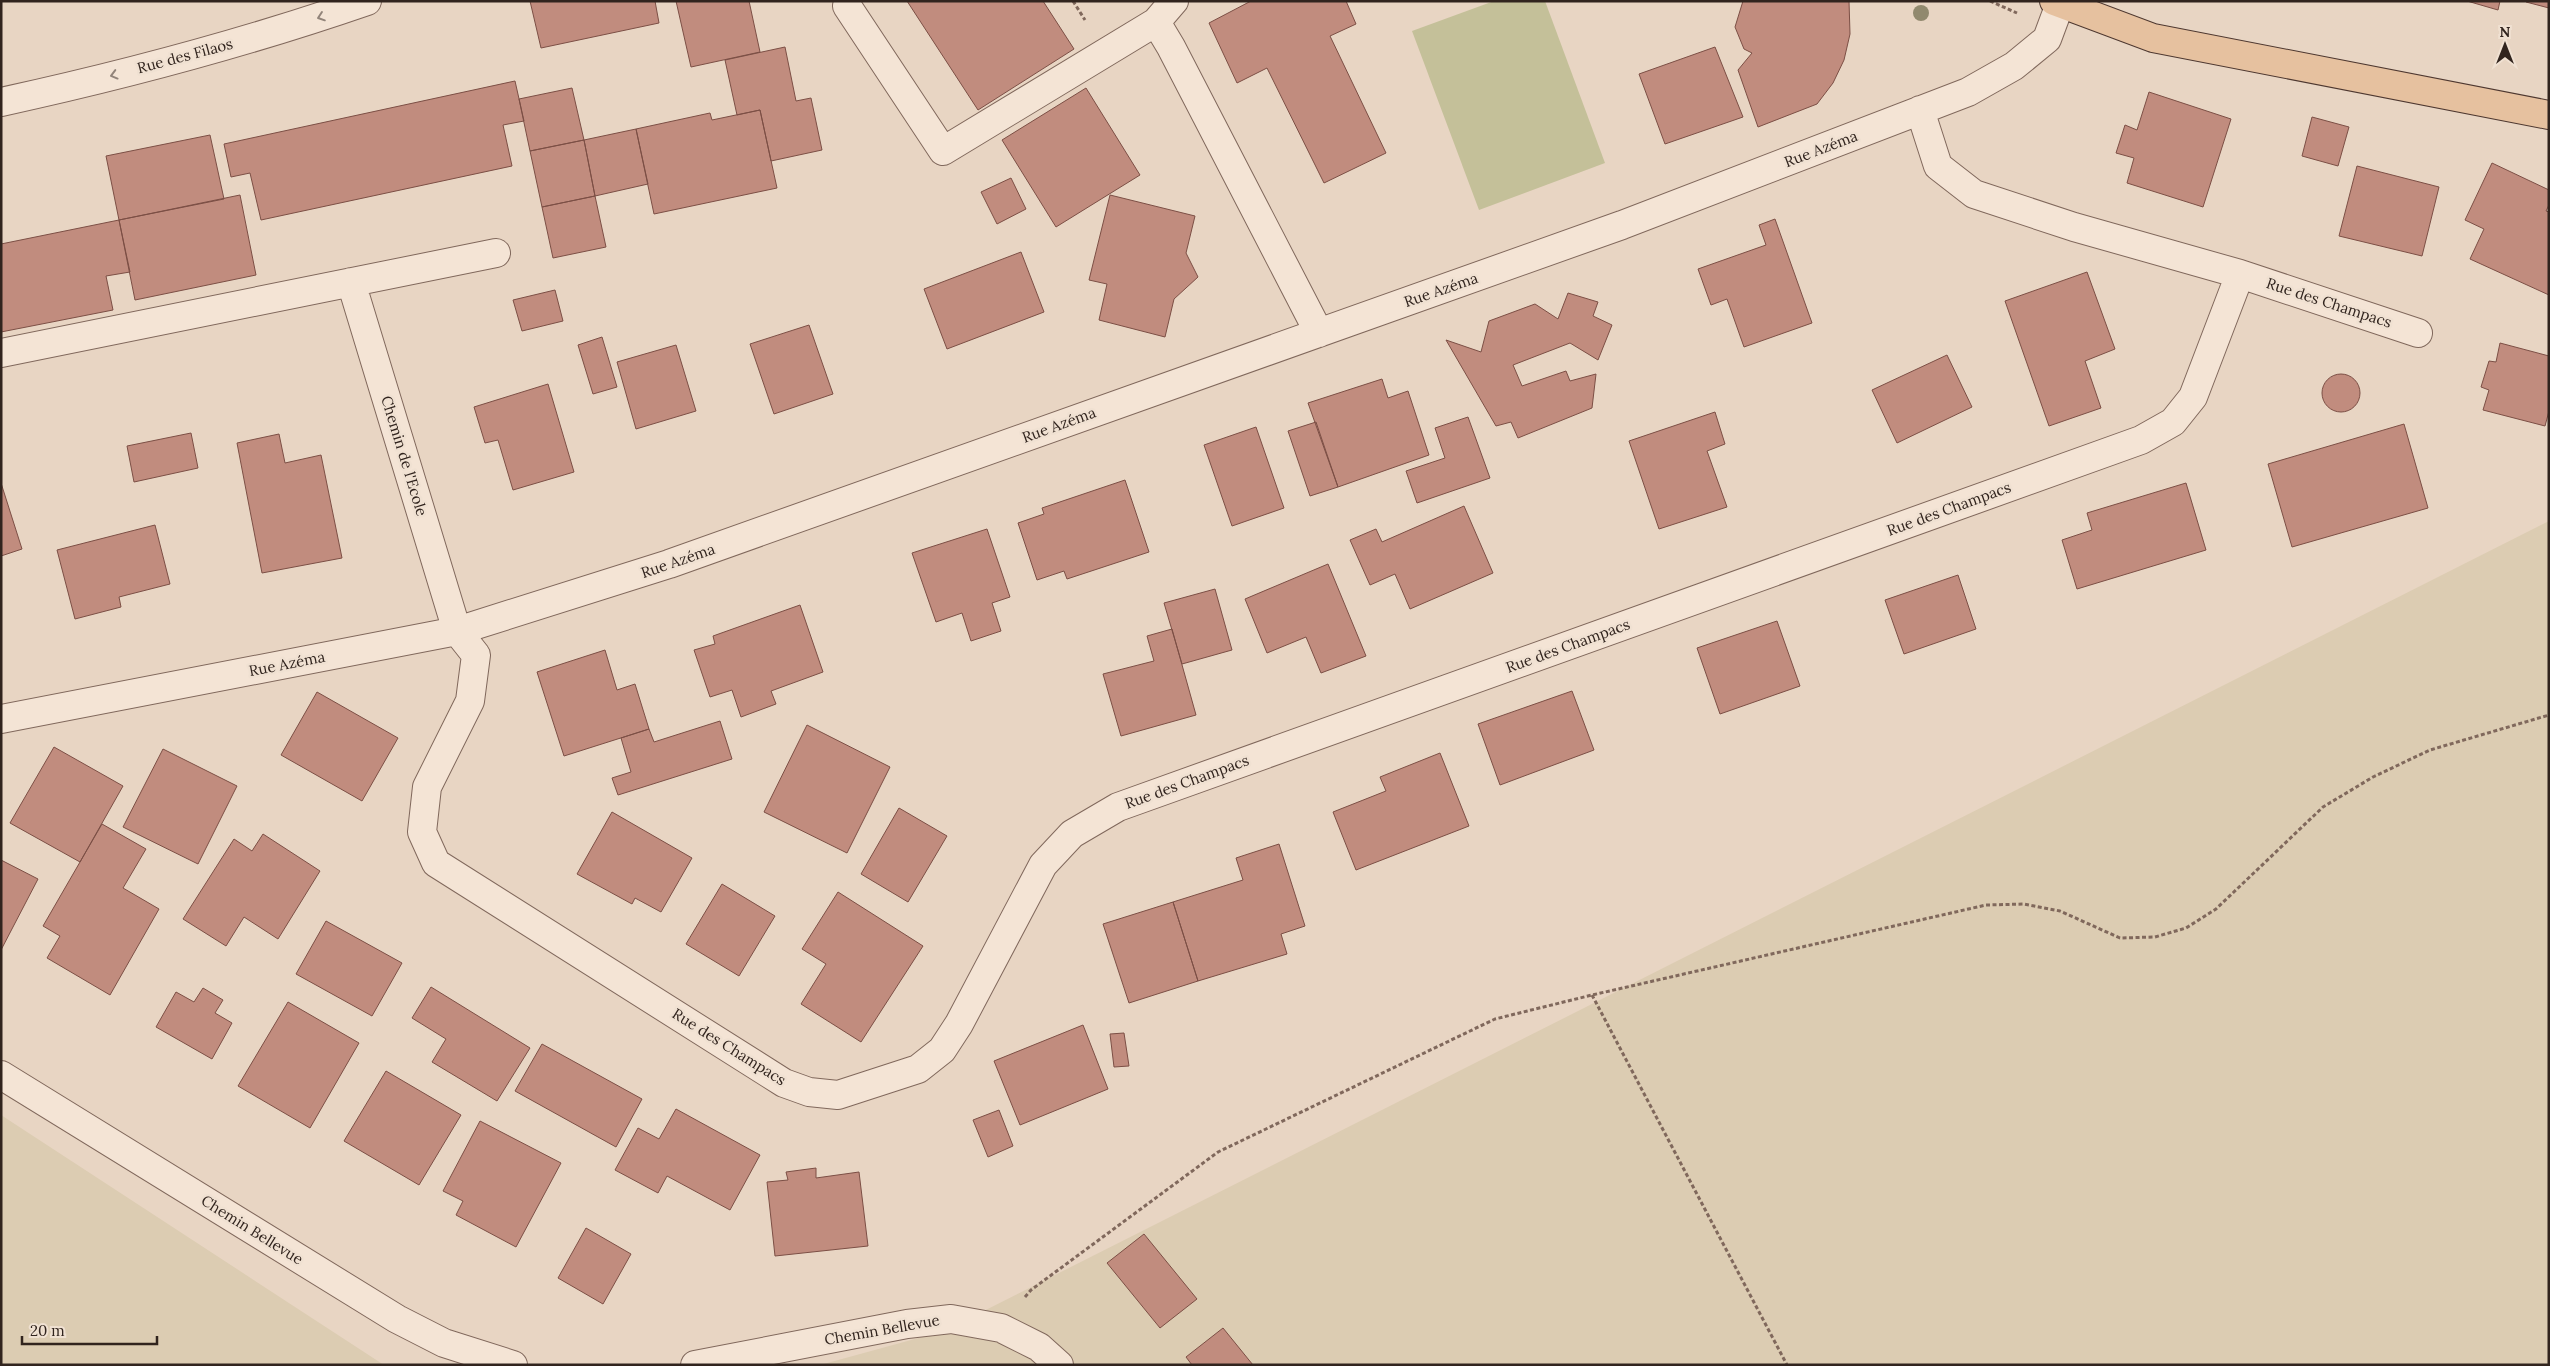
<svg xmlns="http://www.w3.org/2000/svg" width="2550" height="1366" viewBox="0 0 2550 1366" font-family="Lora,serif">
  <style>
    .farmland { fill: #dcccb2 }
    .green { fill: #c4c099 }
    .building { fill: #c18c7e; stroke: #7c4f45 }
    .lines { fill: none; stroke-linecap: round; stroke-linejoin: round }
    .minor-casing { stroke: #80685c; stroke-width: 30 }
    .major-casing { stroke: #4e3830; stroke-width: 30 }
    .path { stroke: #80685c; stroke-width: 3; stroke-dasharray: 4 2.5; stroke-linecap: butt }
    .minor { stroke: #f4e4d5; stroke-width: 28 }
    .major { stroke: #e6c19f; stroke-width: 28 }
    .tree { fill: #91896e }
    .oneway { stroke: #92847a }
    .labels { text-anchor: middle; stroke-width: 5; stroke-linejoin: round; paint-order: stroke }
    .street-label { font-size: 15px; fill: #31241e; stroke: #f0e1d2 }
  </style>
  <rect width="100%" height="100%" fill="#e8d5c3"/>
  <path class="farmland" d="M2549 521V1365H820L944 1331Z
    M1 1115 384 1365H1Z"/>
  <path class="green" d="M1494 1H1545L1605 163 1479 210 1412 31Z"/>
  <path class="building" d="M530 1H655L659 23 541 48Z
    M676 1H749L760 52 691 67Z
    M907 1H1043L1074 49 978 110Z
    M1251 1H1346L1356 24 1330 36 1386 153 1324 183 1267 68 1237 83 1209 23Z
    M1743 1H1849L1850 34 1844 60 1833 83 1817 104 1758 127 1738 70 1752 53 1744 49 1735 27Z
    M2467 1H2500L2498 10Z
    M2549 1V8L2526 2 2527 1Z
    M785 47 796 101 811 98 822 150 771 161 760 110 737 115 725 60Z
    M1715 47 1743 117 1665 144 1639 74Z
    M515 81 524 121 503 125 512 166 261 220 250 173 231 177 224 144Z
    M572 88 584 140 530 151 519 99Z
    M1086 88 1140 175 1056 227 1002 140Z
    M2149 92 2231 119 2203 207 2127 183 2134 158 2116 153 2125 125 2137 130Z
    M760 110 777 188 654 214 636 129 710 113 712 120Z
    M2312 117 2349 127 2338 166 2302 156Z
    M636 129 648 184 595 196 584 140Z
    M210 135 224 199 119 220 106 156Z
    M584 140 595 196 542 207 530 151Z
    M2492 163 2549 190V205L2546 211 2549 212V295L2470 259 2484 229 2465 220Z
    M2357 166 2439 187 2422 256 2339 236Z
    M1011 178 1026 209 997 224 981 192Z
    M240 195 256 275 135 300 119 220Z
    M1110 195 1195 216 1186 253 1198 277 1174 299 1165 337 1099 320 1107 284 1089 280Z
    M595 196 606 247 553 258 542 207Z
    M1775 219 1812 323 1744 347 1727 299 1711 305 1698 269 1766 245 1759 225Z
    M119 220 130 272 106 276 113 310 1 332V244Z
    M1021 252 1044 312 947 349 924 289Z
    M2087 272 2115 349 2085 361 2101 408 2049 426 2005 301Z
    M555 290 563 321 522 331 513 300Z
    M1568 293 1598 302 1593 316 1612 325 1598 360 1570 343 1513 365 1522 386 1566 371 1570 381 1596 374 1592 408 1518 438 1511 422 1496 426 1446 340 1481 352 1489 321 1535 304 1558 319Z
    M809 325 833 394 774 414 750 344Z
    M602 337 617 387 593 394 578 345Z
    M2500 343 2549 356V411L2545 426 2483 410 2489 390 2481 387 2489 361 2496 362Z
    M676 345 696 411 636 429 617 362Z
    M1947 355 1972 407 1897 443 1872 390Z
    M2322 393a19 19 0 1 1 38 0a19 19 0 1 1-38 0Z
    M1382 379 1388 398 1408 391 1429 455 1338 487 1308 403Z
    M548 384 574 472 513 490 498 440 485 443 474 407Z
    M1715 412 1725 444 1707 451 1727 507 1659 529 1629 441Z
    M1468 417 1490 478 1417 503 1406 471 1445 458 1435 428Z
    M1316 422 1338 487 1310 496 1288 431Z
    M2404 424 2428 508 2292 547 2268 464Z
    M1256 427 1284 508 1232 526 1204 445Z
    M191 433 198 468 134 482 127 446Z
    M279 434 285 463 321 455 342 558 262 573 237 443Z
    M1125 480 1149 552 1067 579 1064 571 1037 580 1018 523 1044 514 1042 508Z
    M1 483 22 549 1 556Z
    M2186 483 2206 550 2077 589 2062 540 2092 530 2087 513Z
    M1464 506 1493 573 1410 609 1395 574 1370 585 1350 540 1376 529 1382 542Z
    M155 525 170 584 119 597 121 607 75 619 57 550Z
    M987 529 1010 597 992 603 1001 631 971 641 962 613 936 622 912 553Z
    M1328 564 1366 656 1321 673 1306 637 1267 653 1245 599Z
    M1958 575 1976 629 1904 654 1885 600Z
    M1215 589 1232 650 1182 664 1164 603Z
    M800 605 823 672 771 691 776 704 741 717 732 690 710 697 694 650 715 644 713 636Z
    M1777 621 1800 686 1720 714 1697 648Z
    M1172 629 1196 715 1121 736 1103 674 1154 661 1147 636Z
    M605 650 617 690 635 684 649 729 564 756 537 672Z
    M1572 691 1594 750 1500 785 1478 724Z
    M317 692 398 738 362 801 281 755Z
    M720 721 732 759 618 795 612 778 631 772 621 738 649 729 654 742Z
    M807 725 890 767 847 853 764 812Z
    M54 747 123 786 80 862 10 823Z
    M163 749 237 786 198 864 123 827Z
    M1440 753 1469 826 1356 870 1333 812 1386 791 1380 777Z
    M899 808 947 836 908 902 861 874Z
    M612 812 692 858 661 912 635 898 632 904 577 874Z
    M102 824 146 849 123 888 159 909 110 995 47 958 60 936 43 926Z
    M263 834 320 871 278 939 244 917 226 946 183 919 234 839 252 851Z
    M1279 844 1305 926 1281 934 1287 954 1198 981 1173 902 1243 880 1236 858Z
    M1 860 38 879 1 950Z
    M722 884 775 916 739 976 686 944Z
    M838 892 923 946 861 1042 801 1004 826 964 802 949Z
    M1173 902 1198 981 1129 1003 1103 924Z
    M326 921 402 963 372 1016 296 974Z
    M431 987 530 1048 497 1101 432 1062 446 1039 412 1018Z
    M203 988 223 1000 215 1013 232 1023 212 1059 156 1027 176 992 194 1002Z
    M288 1002 359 1043 310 1128 238 1086Z
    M1083 1025 1108 1089 1020 1125 994 1061Z
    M1124 1033 1129 1066 1114 1067 1110 1034Z
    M542 1044 642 1099 616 1147 515 1091Z
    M386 1071 461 1115 419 1185 344 1141Z
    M676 1109 760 1155 730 1210 667 1176 658 1193 615 1170 638 1128 659 1139Z
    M999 1110 1013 1146 988 1157 973 1120Z
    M480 1121 561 1163 516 1247 456 1215 463 1201 443 1191Z
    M816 1168V1178L859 1172 868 1246 775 1256 767 1182 788 1180 786 1172Z
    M586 1228 631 1254 603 1304 558 1278Z
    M1144 1234 1197 1299 1160 1328 1107 1263Z
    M1223 1328 1253 1365H1192L1186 1357Z"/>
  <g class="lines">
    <defs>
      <path id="minor" d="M847 6 943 151 1156 22 1171 47 1319 333
        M1156 22 1174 1
        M1 102C125 75 248 42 367 1
        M1920 110 1938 166 1974 194 2074 227 2240 274 2418 333
        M351 282 457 631 476 655 470 701 427 787 422 832 436 863 784 1083 809 1092 838 1095 918 1069 942 1050 959 1024 1043 865 1072 834 1118 807 2141 440 2173 422 2193 397 2240 274
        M1 353 496 253
        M1 719 457 631 669 564 1622 225 1968 92 2014 66 2047 39 2060 4
        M1 1075 397 1319 444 1343 513 1365
        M695 1365 907 1324 951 1319 1001 1328 1039 1347 1059 1365"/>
      <path id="major" d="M2054 1 2153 38 2549 115"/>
    </defs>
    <use href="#minor" class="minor-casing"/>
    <use href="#major" class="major-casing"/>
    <path class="path" d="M1073 1 1085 20
      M1990 1 2017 13
      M1592 995 1787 1365
      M1025 1297 1031 1290 1218 1152 1495 1019 1592 995 1986 905 2024 904 2060 911 2120 938 2155 937 2186 928 2216 909 2323 807 2373 777 2430 750 2549 715"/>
    <use href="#minor" class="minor"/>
    <use href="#major" class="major"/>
  </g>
  <circle class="tree" cx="1921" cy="13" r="8"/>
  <defs><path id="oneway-chevron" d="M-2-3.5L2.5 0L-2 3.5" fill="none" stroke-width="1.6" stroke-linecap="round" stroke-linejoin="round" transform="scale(1.25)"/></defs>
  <g class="oneway">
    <use href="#oneway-chevron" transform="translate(321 17) rotate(161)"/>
    <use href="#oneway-chevron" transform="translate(114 75) rotate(165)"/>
  </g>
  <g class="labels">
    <g class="street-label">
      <text transform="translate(185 56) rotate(-15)" y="5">Rue des Filaos</text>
      <text transform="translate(1821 149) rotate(-21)" y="5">Rue Azéma</text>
      <text transform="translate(1441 290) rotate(-19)" y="5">Rue Azéma</text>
      <text transform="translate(2329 303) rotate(18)" y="5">Rue des Champacs</text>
      <text transform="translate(1059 425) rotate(-20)" y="5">Rue Azéma</text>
      <text transform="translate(404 456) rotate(73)" y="5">Chemin de l'Ecole</text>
      <text transform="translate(1949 509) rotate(-20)" y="5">Rue des Champacs</text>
      <text transform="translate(678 561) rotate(-19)" y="5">Rue Azéma</text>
      <text transform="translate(1568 646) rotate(-20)" y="5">Rue des Champacs</text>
      <text transform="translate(287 664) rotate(-11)" y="5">Rue Azéma</text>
      <text transform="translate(1187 782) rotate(-20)" y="5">Rue des Champacs</text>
      <text transform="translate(729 1047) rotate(32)" y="5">Rue des Champacs</text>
      <text transform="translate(252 1230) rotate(32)" y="5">Chemin Bellevue</text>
      <text transform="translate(882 1330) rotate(-10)" y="5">Chemin Bellevue</text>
    </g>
  </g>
  <rect width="2550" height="1366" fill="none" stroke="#31241e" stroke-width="5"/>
  <g transform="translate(2505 45)" stroke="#f0e1d2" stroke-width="4" paint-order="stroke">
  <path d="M0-4L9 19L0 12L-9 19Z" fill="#31241e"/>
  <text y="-8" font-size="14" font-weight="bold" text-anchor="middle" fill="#31241e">N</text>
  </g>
  <path d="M22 1336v8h135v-8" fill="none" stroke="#31241e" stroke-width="2.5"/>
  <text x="30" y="1336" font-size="15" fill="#31241e" stroke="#f0e1d2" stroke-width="4" paint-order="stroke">20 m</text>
</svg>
